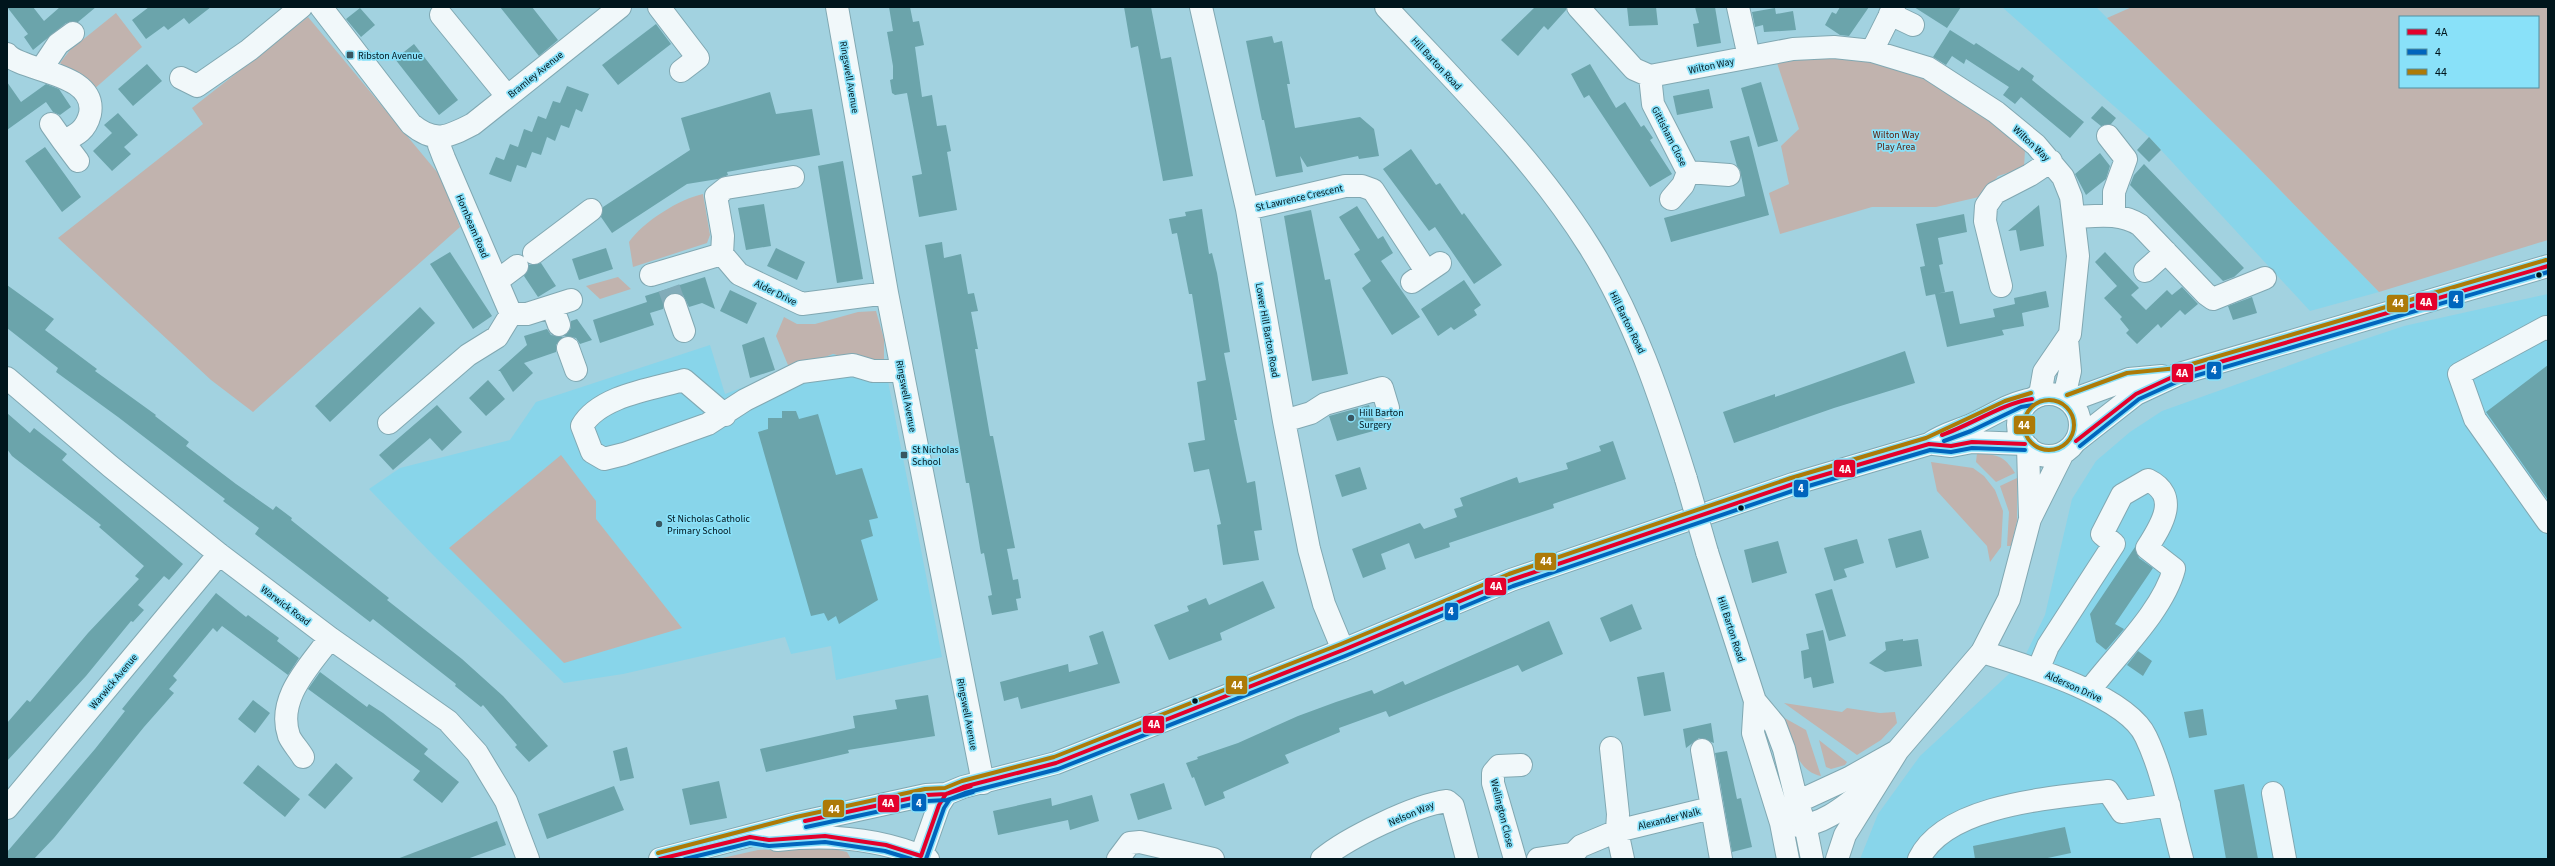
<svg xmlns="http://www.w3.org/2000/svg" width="2555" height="866" viewBox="0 0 2555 866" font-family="'Source Sans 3',sans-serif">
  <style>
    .built { fill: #88d5ea }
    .green { fill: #c1b3ae; fill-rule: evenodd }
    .building { fill: #6ba4ab }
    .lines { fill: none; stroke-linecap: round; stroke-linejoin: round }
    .minor-tunnel { stroke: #82acb9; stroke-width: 22; stroke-dasharray: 22 11; stroke-linecap: butt }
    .minor-casing { stroke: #81a8b2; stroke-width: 24 }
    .major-casing { stroke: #81a8b2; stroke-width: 24 }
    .minor { stroke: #f1f8fa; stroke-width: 22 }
    .major { stroke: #f1f8fa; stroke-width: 22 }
    .major-bridge-casing { stroke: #81a8b2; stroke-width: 24; stroke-linecap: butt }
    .major-bridge { stroke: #f1f8fa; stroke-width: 22 }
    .bus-1-casing { stroke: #89e1f9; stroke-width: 7 }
    .bus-2-casing { stroke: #89e1f9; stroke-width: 7 }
    .bus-3-casing { stroke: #89e1f9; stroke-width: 7 }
    .bus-1 { stroke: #e4002b; stroke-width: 4 }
    .bus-2 { stroke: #0065bd; stroke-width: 4 }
    .bus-3 { stroke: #ad7a08; stroke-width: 4 }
    .poi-dot { fill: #395761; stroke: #89e1f9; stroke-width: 1.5 }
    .bus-dot { fill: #00151c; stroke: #89e1f9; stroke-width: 1.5 }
    .labels { text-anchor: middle; stroke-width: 3.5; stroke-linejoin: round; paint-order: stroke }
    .poi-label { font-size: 10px; fill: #00151c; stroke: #89e1f9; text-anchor: start }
    .street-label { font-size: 10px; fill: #00151c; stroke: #89e1f9 }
    .park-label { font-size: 10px; fill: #5c210f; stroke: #89e1f9 }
    .line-badge { stroke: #89e1f9; stroke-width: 1.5 }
    .badge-label { font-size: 11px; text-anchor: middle; font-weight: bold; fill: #fff }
  </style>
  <rect width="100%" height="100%" fill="#a2d2e0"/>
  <path class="built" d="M2002 7H2096L2244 153 2379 292 2310 311 2149 137Z
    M2548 294V859H1860L1878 814 1920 756 2022 662 2045 615 2072 499 2096 461 2130 432 2162 411 2338 348 2404 326Z
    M710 345 725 394 833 354 876 364 884 361 942 657 836 680 831 646 791 654 785 637 623 674 564 683 437 559 369 489 400 468 510 440 536 402Z"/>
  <path class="green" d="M2132 7H2548V240L2379 292 2244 153 2107 18ZM2400 17H2538V87H2400Z
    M116 13 142 47 93 90 60 63 70 50Z
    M308 17 442 178 460 227 253 412 211 380 58 238 203 124 192 108Z
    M1823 57H1849L1895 67 1933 83 1986 113 2025 150 2024 168 1998 176 1983 196 1936 207H1872L1780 234 1769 193 1789 184 1781 146 1799 129 1777 63Z
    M703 194 710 235 707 243 633 267 629 242C643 222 679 199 703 194Z
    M618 277 631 289 600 299 586 286Z
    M876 311 884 339V361L876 364 833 354 790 370 776 336 784 317 797 324H815L858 312Z
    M1977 453C1997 455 2004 455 2015 473L1996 482 1976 462Z
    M561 455 596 501V519L682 628 564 663 449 548Z
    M1931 462 1973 468 1984 476 1995 490 2003 511 2001 547 1990 562 1987 546 1937 491Z
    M2017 478V521L2011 546H2007L2009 512 2000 486Z
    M1784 703 1842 712 1847 708 1880 713 1895 712 1897 723 1881 740 1857 755Z
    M1781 716 1806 730 1821 776C1795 771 1790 737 1781 716Z
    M1819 740 1847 762 1845 765 1831 769 1826 767Z
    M826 847 847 852 851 859H718L758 850Z"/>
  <path class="building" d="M7 7H33L44 21 60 7H96L78 22 66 23 33 50 24 37 28 34Z
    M149 7H211L189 24 184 18 168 30 164 26 146 39 132 20Z
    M500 7H532L558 40 539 56Z
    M889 7H910L913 22 919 21 924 45 915 47 922 97 932 95 937 126 946 125 951 151 947 152 957 210 919 217 912 176 922 174 907 93 895 95 892 93 890 80 893 79V66L887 32 893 31Z
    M1124 7H1151L1161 59 1171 57 1193 176 1163 181 1138 46 1131 48Z
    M1535 7H1566V10L1548 30 1544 26 1518 56 1501 40Z
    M1627 7H1656L1658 25 1629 26Z
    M1695 7H1715L1721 43 1697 47 1693 24 1699 23Z
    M1840 7H1869L1849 36 1840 35 1825 25 1832 12 1836 14Z
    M1914 7H1961L1947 28Z
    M360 8 375 25 361 37 346 19Z
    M1775 8 1776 14 1793 11 1796 30 1764 32 1763 25 1755 27 1752 12Z
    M656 24 671 44 618 85 602 65Z
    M1950 30 1974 45 1976 43 2019 71 2022 67 2034 76 2032 80 2084 122 2070 138 2021 97 2015 104 2003 95 2009 87 1966 59 1964 64 1952 56 1946 65 1933 57Z
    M1272 36 1274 43 1282 41 1290 84H1287L1295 128 1360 117 1374 129 1379 156 1359 159 1358 156 1307 167 1300 156 1303 172 1276 177 1264 120H1262L1246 41Z
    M414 44 458 100 439 115 395 59Z
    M147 64 162 81 133 106 118 89Z
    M1590 64 1616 108 1625 102 1641 127 1644 125 1653 138 1650 140 1672 174 1650 187 1589 95 1584 98 1571 74Z
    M7 82 21 102 46 84 59 89 71 107 60 115 53 112 46 102 7 130Z
    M1761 82 1778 141 1758 147 1741 88Z
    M567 86 589 94 582 112 576 109 569 128 561 125 555 141 547 137 541 155 532 152 526 168 517 165 511 182 489 174 496 157 504 160 510 144 518 147 524 129 532 132 538 116 546 119 553 101 560 103Z
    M1709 89 1713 108 1677 115 1673 96Z
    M770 92 776 114 812 109 820 155 727 172 728 175 718 179 687 184 612 233 601 217 603 207 690 150 681 118Z
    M2102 106 2116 118 2111 124 2101 126 2091 118Z
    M118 113 138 135 124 147 131 154 112 171 93 151 112 133 104 125Z
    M1749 136 1769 215 1671 242 1664 218 1745 196 1740 170 1737 166 1730 141Z
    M2149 137 2161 150 2149 162 2137 150Z
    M45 147 81 197 62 212 25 161Z
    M1411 149 1436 185 1440 183 1462 215 1464 213 1502 265 1474 284 1435 227 1429 231 1383 169Z
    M2100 153 2110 166 2106 179 2086 195 2075 174Z
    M843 161 863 279 837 283 818 166Z
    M2144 164 2244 268 2234 277 2223 281 2130 185 2134 175Z
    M764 204 771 246 746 250 738 208Z
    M2039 205 2044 246 2020 251 2016 230 2008 231Z
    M1357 206 1378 239 1383 236 1393 253 1381 261 1420 317 1392 335 1362 288 1371 281 1354 254 1360 250 1339 217Z
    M1202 209 1209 254 1212 253 1217 273 1230 352 1224 353 1237 420H1234L1247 483 1255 481 1262 530 1254 531 1259 560 1223 565 1217 525 1221 524 1209 469 1194 472 1188 443 1205 440 1197 382 1206 380 1192 294H1189L1177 233 1172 234 1169 219 1186 216 1185 212Z
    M1311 210 1325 280 1330 279 1348 374 1312 381 1284 216Z
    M1964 214 1967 232 1938 238 1943 264 1939 265 1945 292 1926 296 1920 267 1925 266 1916 224Z
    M942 242 944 258 961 254 968 294 974 293 978 311 971 312 978 349H975L990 436H993L1015 548 1007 549 1013 580 1018 579 1021 598 1016 599 1018 610 992 615 988 596 992 595 984 553 981 554 969 483H966L925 245Z
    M606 248 613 269 579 280 572 259Z
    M776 248 805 262 797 280 767 266Z
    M450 252 492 316 473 329 430 264Z
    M2105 252 2139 288 2131 295 2146 310 2167 290 2172 295 2182 287 2198 304 2185 315 2180 310 2161 328 2158 324 2137 344 2126 333 2129 330 2120 319 2122 317 2104 298 2117 286 2095 262Z
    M541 263 556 286 538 297 524 276 529 265Z
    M705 277 715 309 702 303 689 307 683 295 671 293 665 297 663 309 650 313 654 325 600 343 593 320 647 302 645 296Z
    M1464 280 1481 305 1474 310 1477 315 1454 330 1451 327 1438 336 1421 309Z
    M7 285 54 319 45 330 97 369 95 371 156 415 155 416 189 442 186 446 236 484 273 510 276 506 292 518 291 520 389 598 387 600 462 659 503 696 548 746 529 762 515 747 517 745 483 705 481 707 455 686 456 684 373 619 370 622 255 534 259 528 223 501 225 499 118 417 56 372 58 368 7 328Z
    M730 290 757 303 747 324 720 311Z
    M1953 291 1960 324 1995 317 1993 309 2015 304 2014 298 2046 291 2049 307 2022 313 2024 326 2002 330 2004 335 1947 347 1935 294Z
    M2252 297 2257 313 2233 320 2228 306Z
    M420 307 435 323 330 422 315 406Z
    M577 319 592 340 580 344 576 338 564 336 571 328V321Z
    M547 329 551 335 563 337 556 345V352L524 363 533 373 513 392 500 371H498L527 345 524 336Z
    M764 337 775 370 750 378 742 345Z
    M1905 351 1915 383 1834 408 1734 443 1723 412 1775 394V397Z
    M2548 365V500L2486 412Z
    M488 380 505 399 486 416 469 398Z
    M437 405 462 432 442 451 430 438 393 470 379 455Z
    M1369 405 1377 430 1337 441 1329 416Z
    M782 411H796L799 419 818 414 836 475 862 468 878 518 869 520 873 536 861 540 878 600 839 624 836 616 828 621 824 613 811 616 758 432 768 429V418H782Z
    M7 413 30 433 34 428 67 454 62 460 183 564 169 580 164 576 138 605 144 610 133 622 131 621 86 676 7 761V723L27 700 30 702 88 633 139 579 135 576 144 566 99 527 101 525 12 456 7 449Z
    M1613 441 1626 479 1553 504 1554 508 1449 543 1450 547 1415 559 1409 543 1381 554 1386 569 1363 578 1352 549 1420 523 1424 529 1457 517 1454 509 1463 506 1460 498 1517 477 1519 483 1568 469 1566 463 1601 451 1599 446Z
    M1360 467 1367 489 1342 497 1335 475Z
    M1921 530 1929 558 1896 568 1888 539Z
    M1857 539 1864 563 1844 569 1847 577 1834 581 1824 548Z
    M1778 541 1787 573 1752 583 1744 550Z
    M2135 547 2139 558 2153 568 2115 624 2124 629 2106 650 2096 642 2090 614Z
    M1263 581 1275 608 1220 633 1222 640 1169 660 1154 625 1189 611 1187 606 1206 598 1209 605Z
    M1832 589 1846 636 1829 641 1815 594Z
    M216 593 246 617 248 615 279 638 277 641 299 658 288 675 222 626 217 632 213 628 173 676 177 680 169 689 174 693 144 727 54 838 34 859H7V852L95 749 125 711 122 709Z
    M1632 604 1642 629 1610 642 1600 618Z
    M1549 621 1563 654 1522 672 1518 665 1389 717 1386 711 1339 728 1340 732 1285 755 1289 763 1223 792 1225 798 1205 806 1194 777 1192 778 1186 763 1198 759 1197 757 1238 743 1298 716 1336 702 1372 690 1374 694 1403 681 1405 685Z
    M1823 630 1834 683 1813 688 1811 677 1804 679 1801 651 1809 649 1806 634Z
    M1103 631 1120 683 1021 709 1018 697 1004 701 1000 682 1068 664 1069 672 1098 664 1089 636Z
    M1903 639V641L1918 639 1922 666 1885 672 1869 663 1886 650 1885 642Z
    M2138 651 2152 661 2143 676 2127 665Z
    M320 672 367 707 369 704 383 713 428 749 424 754 459 782 442 803 413 780 420 771 308 689Z
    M1664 672 1671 711 1644 716 1637 677Z
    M928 695 935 736 848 750 849 753 766 772 760 749 855 728 853 716 897 709 895 700Z
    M253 700 270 713 255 733 238 719Z
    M2203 709 2207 735 2189 738 2184 712Z
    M1711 723 1714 743 1699 738 1686 748 1683 729Z
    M627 747 634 778 620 781 613 751Z
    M1727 751 1737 799 1741 798 1752 847 1732 852 1715 753Z
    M336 763 353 778 325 809 308 795Z
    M258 765 300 799 285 817 243 783Z
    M719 781 727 818 690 825 682 789Z
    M1164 783 1172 809 1138 820 1130 794Z
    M2244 784 2258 859H2226L2214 790Z
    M614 786 624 810 547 839 538 814Z
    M1092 795 1099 821 1070 830 1068 820 998 835 993 811 1051 798 1052 806Z
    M497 821 506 845 467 859H397Z
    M2065 827 2071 853 2043 859H1975L1973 846Z"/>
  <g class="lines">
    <path class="minor-tunnel" d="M669 288 675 305"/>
    <defs>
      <path id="minor" d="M321 7 411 124C435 144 448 137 473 124L620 7
        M659 7 698 58 681 71
        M837 7 887 293 983 783
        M1201 7 1247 209 1284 421 1309 549 1324 604 1343 650
        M1578 7 1634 69 1650 76 1793 49 1834 47 1872 51 1928 68 1996 112 2036 145 2063 177 2071 197 2078 256 2070 334 2044 372 2040 395
        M1738 7 1749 57
        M1890 14 1913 25
        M441 15 507 96
        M1872 51 1894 7
        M7 54C22 72 98 72 90 114 86 130 77 135 63 141L78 161
        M42 68 58 44 73 33
        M1650 76 1653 104 1688 172 1683 185 1671 199
        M181 78 197 86 249 50 301 7
        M51 124 63 141
        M2108 136 2126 159 2114 192V216
        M439 137V145L444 158 511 314
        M1688 172 1729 175
        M1247 209 1345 186H1362L1373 190 1426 271
        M2074 217C2097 216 2120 212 2140 225L2206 294 2213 299 2265 278
        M534 253 591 210
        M722 254 723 236 716 196 726 188 793 177
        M2145 271 2166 252
        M651 275 722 254 739 274 802 304 887 293
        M497 281 517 266
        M1412 282 1440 263
        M2001 286 1985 221 1986 206 1995 193 2030 175 2051 161
        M675 305 684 331
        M552 306 559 325
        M2548 329 2546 327 2459 374 2475 419 2548 522
        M568 348 576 370
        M7 378 110 466 219 554 330 638 448 721 477 753 506 801 528 859
        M2064 397 2070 371 2067 339
        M725 415 684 380C652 389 599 396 582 426L592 452 604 459 624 454 708 424 745 400 801 372 853 365 873 371H902
        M1284 421 1311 413 1325 404 1382 388 1388 408
        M389 423 468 355 497 337 511 314H527L571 300
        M1982 652C2024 665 2127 695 2146 737 2164 775 2171 819 2182 859
        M2038 670 2048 646 2114 544 2102 534 2122 495 2148 480C2181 496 2161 526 2147 548L2174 569C2163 611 2116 655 2089 691
        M1702 750 1721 859
        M303 757C299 750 292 743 289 736 276 698 310 666 330 638
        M2273 793 2285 859
        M7 808 219 554
        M1786 824C1819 834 1856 797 1879 778
        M1118 859 1130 843 1140 842 1213 859
        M1322 859C1347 838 1415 805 1447 801L1453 806 1467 859
        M1515 859 1493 783V773L1499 766 1521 765
        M1538 859 1573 854 1581 846 1617 831 1618 814 1611 748
        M1623 859 1617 831 1711 808
        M1919 859C1946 804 2053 798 2108 791L2122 812 2169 805"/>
      <path id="major" d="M1386 7C1457 84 1533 157 1589 246 1634 317 1661 399 1686 479
        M2018 425a31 31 0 1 1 62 0a31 31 0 1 1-62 0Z
        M2069 401 2129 379 2162 376
        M2076 441 2136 394 2179 374 2548 266
        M1934 444 1951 446 1972 442 2025 444
        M2028 447 2030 516
        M1707 552 1755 701 1753 733 1781 823 1788 859
        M1755 701 1775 725 1784 749 1797 802 1805 824 1812 859
        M1787 812 1797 802 1849 778 1897 751
        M777 840C828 834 880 838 928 859
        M921 856 939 805 946 794
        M660 859 798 823 926 795 946 794 963 787 1056 763 1343 650 1511 580 1793 484 1929 444C1942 435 1954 432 1969 426 1990 417 2009 403 2032 399
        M1837 859 1845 835 1898 750 1982 652 2009 599 2030 519 2063 453"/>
    </defs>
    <use href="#minor" class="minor-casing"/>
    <use href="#major" class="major-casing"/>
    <use href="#minor" class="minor"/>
    <use href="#major" class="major"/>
    <defs>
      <path id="major-bridge" d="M1686 479 1707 552"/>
    </defs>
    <use href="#major-bridge" class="major-bridge-casing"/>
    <use href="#major-bridge" class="major-bridge"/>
    <defs>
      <path id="bus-1" d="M1942 435C1971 425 2003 403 2032 399
        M2076 441 2136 394 2179 374 2548 266
        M805 821 926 795 946 794 971 786
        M660 859 750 837 769 840 825 836 886 845 921 856 939 805 946 794 963 787 1056 763 1343 650 1511 580 1793 484 1929 444 1951 446 1972 442 2025 444"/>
      <path id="bus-2" d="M1944 441 1971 431 2021 407 2033 405
        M2080 446 2139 399 2181 380 2548 272
        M806 827 927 801 947 800 973 792
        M685 859 750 843 769 846 825 842 885 851 911 859
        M926 859 944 808 950 799 965 793 1058 769 1345 656 1513 586 1795 490 1930 450 1951 452 1972 448 2025 450"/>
      <path id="bus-3" d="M2067 395 2127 373 2178 368 2546 260
        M2024 425a25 25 0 1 1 50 0a25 25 0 1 1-50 0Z
        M658 853 796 817 925 789 945 788 962 781 1054 757 1341 644 1509 574 1791 478 1926 438 2005 401 2031 393"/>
    </defs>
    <use href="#bus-1" class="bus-1-casing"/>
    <use href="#bus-2" class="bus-2-casing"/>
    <use href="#bus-3" class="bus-3-casing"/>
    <use href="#bus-1" class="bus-1"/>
    <use href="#bus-2" class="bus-2"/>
    <use href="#bus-3" class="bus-3"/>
  </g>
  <g class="poi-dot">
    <rect x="346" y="51" width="8" height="8" rx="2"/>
    <circle cx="1351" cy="418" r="4"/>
    <rect x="900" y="451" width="8" height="8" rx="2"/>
    <circle cx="659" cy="524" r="4"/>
  </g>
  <g class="bus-dot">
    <circle cx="2539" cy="275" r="3.5"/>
    <circle cx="1741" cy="508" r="3.5"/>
    <circle cx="1195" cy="701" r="3.5"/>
  </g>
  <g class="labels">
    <g class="poi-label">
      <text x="358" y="59">Ribston Avenue</text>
      <text x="1359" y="416">Hill Barton<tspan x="1359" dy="12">Surgery</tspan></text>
      <text x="912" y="453">St Nicholas<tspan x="912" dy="12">School</tspan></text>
      <text x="667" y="522">St Nicholas Catholic<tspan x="667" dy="12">Primary School</tspan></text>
    </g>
    <g class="street-label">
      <text transform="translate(1437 63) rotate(47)" y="4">Hill Barton Road</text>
      <text transform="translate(1711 65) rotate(-12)" y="4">Wilton Way</text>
      <text transform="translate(535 74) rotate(-39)" y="4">Bramley Avenue</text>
      <text transform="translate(850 77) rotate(80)" y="4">Ringswell Avenue</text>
      <text transform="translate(1670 136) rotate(63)" y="4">Gittisham Close</text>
      <text transform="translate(2032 143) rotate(43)" y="4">Wilton Way</text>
      <text transform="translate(1299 197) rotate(-13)" y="4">St Lawrence Crescent</text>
      <text transform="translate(473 226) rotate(67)" y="4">Hornbeam Road</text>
      <text transform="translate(776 292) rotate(26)" y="4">Alder Drive</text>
      <text transform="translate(1628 322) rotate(64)" y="4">Hill Barton Road</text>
      <text transform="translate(1268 330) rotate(80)" y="4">Lower Hill Barton Road</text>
      <text transform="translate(907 396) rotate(79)" y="4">Ringswell Avenue</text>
      <text transform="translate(286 605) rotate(37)" y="4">Warwick Road</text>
      <text transform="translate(1732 629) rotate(72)" y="4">Hill Barton Road</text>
      <text transform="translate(113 681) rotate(-50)" y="4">Warwick Avenue</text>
      <text transform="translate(2074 686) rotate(24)" y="4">Alderson Drive</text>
      <text transform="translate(968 714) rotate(79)" y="4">Ringswell Avenue</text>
      <text transform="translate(1411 813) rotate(-23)" y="4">Nelson Way</text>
      <text transform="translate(1503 813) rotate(76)" y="4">Wellington Close</text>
      <text transform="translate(1669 818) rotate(-14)" y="4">Alexander Walk</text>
    </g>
    <g class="park-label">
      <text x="1896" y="138">Wilton Way<tspan x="1896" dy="12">Play Area</tspan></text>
    </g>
  </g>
  <g class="line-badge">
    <rect x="2448" y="290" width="16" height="19" rx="4" fill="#0065bd"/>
    <rect x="2415" y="292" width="23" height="19" rx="4" fill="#e4002b"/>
    <rect x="2386" y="294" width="23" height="19" rx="4" fill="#ad7a08"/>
    <rect x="2206" y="361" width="16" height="19" rx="4" fill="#0065bd"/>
    <rect x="2171" y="363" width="23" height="20" rx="4" fill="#e4002b"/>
    <rect x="2013" y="415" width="23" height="20" rx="4" fill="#ad7a08"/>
    <rect x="1833" y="459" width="23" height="19" rx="4" fill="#e4002b"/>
    <rect x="1793" y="479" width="16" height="19" rx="4" fill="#0065bd"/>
    <rect x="1534" y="552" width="23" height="19" rx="4" fill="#ad7a08"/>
    <rect x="1484" y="577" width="23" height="19" rx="4" fill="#e4002b"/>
    <rect x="1444" y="602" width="15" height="19" rx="4" fill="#0065bd"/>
    <rect x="1225" y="675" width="23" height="20" rx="4" fill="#ad7a08"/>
    <rect x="1142" y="715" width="23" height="19" rx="4" fill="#e4002b"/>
    <rect x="911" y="793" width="16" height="19" rx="4" fill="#0065bd"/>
    <rect x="877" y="794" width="23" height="19" rx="4" fill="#e4002b"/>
    <rect x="822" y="799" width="23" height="19" rx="4" fill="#ad7a08"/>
  </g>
  <g class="badge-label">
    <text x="2456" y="303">4</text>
    <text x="2426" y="306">4A</text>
    <text x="2398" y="307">44</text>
    <text x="2214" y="374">4</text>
    <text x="2182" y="377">4A</text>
    <text x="2024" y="429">44</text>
    <text x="1845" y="473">4A</text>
    <text x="1801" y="492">4</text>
    <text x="1546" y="565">44</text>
    <text x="1496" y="590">4A</text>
    <text x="1451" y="615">4</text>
    <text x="1237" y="689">44</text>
    <text x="1154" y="728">4A</text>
    <text x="919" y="807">4</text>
    <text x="888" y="807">4A</text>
    <text x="834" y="813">44</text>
  </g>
  <rect width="2555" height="866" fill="none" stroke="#00151c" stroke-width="16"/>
  <rect x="2399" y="16" width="140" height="72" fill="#89e1f9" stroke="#528fa1"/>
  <rect x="2407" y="29" width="20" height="6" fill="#e4002b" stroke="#528fa1"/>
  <text x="2435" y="36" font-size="12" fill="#00151c">4A</text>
  <rect x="2407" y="49" width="20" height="6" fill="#0065bd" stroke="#528fa1"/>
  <text x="2435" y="56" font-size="12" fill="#00151c">4</text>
  <rect x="2407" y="69" width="20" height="6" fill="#ad7a08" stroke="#528fa1"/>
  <text x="2435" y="76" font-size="12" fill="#00151c">44</text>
</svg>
